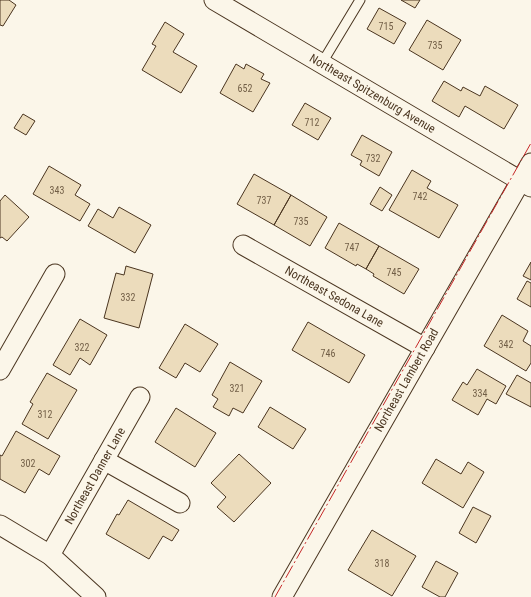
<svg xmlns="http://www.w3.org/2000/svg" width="531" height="597" viewBox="0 0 531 597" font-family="'Roboto Condensed',sans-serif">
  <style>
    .building { fill: #ecdcbc; stroke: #4a3520 }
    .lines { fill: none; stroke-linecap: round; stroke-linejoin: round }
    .service-casing { stroke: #4a3520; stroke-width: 11 }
    .minor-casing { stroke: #4a3520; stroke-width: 21 }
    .service { stroke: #fbf6e9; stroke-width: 9 }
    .minor { stroke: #fbf6e9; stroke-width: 19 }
    .power { stroke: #c62828; stroke-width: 1; stroke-dasharray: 14 3 2 3; stroke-linecap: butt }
    .labels { text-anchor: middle; stroke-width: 3; stroke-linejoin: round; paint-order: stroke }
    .number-label { font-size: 10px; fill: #725f47 }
    .street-label { font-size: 12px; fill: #4a3520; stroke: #fbf6e9 }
  </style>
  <rect width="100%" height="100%" fill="#fbf6e9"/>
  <path class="building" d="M0 0H9L16 5 3 26 0 25Z
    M401 0H420L415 8Z
    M379 8 406 23 394 44 367 29Z
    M427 20 461 40 443 70 409 50Z
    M165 22 184 34 173 52 197 66 181 93 142 70 156 46 152 44Z
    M236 64 244 69 246 64 264 74 261 79 270 83 253 112 220 93Z
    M444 81 461 91 463 87 480 96 485 86 518 105 504 129 465 106 459 117 432 101Z
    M305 103 331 118 318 140 292 125Z
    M23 114 35 121 26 135 14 128Z
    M362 135 392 152 379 176 360 165 362 161 351 155Z
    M49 166 81 185 75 195 90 204 80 221 33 194Z
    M412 170 431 181 427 188 458 205 439 238 389 210Z
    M254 174 291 195 274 225 237 204Z
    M380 187 392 195 382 211 370 204Z
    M5 195 29 217 7 241 2 237 0 238V201Z
    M291 195 327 217 310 246 274 225Z
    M119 207 151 225 135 253 88 226 98 209 113 218Z
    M339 223 379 246 366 269 357 264 356 266 325 248Z
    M379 246 419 269 404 294 373 276 374 274 366 269Z
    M531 262V280L523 276Z
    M126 266 153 274 139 328 104 318 116 273 124 275Z
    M527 281 531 283V307L517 299Z
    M502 315 528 331 523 341 531 346V363L526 371 484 346Z
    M80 319 107 335 90 365 80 358 70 375 53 365Z
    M308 322 365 355 349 383 292 350Z
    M185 324 218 344 200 372 185 363 176 378 159 368Z
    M230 362 262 381 243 413 233 408 229 416 213 407 218 399 212 395Z
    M477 369 506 386 496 404 487 399 478 415 452 400 463 382 467 385Z
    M47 373 77 390 48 439 22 424 33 404 30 402Z
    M517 375 531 383V407L506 394Z
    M270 407 306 429 293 449 258 427Z
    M176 408 216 433 195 467 155 442Z
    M16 431 60 456 49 475 39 469 25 493 0 479V455L2 456Z
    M239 454 271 483 234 522 217 507 226 497 211 483Z
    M436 459 461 474 468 462 484 472 463 508 422 483Z
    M128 500 179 530 172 541 163 536 149 559 106 534 117 514 119 515Z
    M473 507 491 516 476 543 459 533Z
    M372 530 416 556 392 596 348 570Z
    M436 561 458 573 445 597H440L422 587Z"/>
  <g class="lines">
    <defs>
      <path id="service" d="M322 63 360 0"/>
      <g id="minor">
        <path id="s1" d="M214 0 531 187"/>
        <path id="s2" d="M243 245 425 348"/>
        <path d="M0 370 55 274"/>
        <path d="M104 460 180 503"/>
        <path d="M0 525 50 555 96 597"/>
        <path id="s3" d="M50 555 140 397"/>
        <path id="s4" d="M282 597 531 163"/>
      </g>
    </defs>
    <use href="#service" class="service-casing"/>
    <use href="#minor" class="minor-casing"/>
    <use href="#service" class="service"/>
    <use href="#minor" class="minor"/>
    <path class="power" d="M275 597 531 143"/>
  </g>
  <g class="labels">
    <g class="number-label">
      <text x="386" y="30">715</text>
      <text x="435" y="49">735</text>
      <text x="245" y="92">652</text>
      <text x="312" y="126">712</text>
      <text x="373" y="162">732</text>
      <text x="57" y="194">343</text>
      <text x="420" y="200">742</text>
      <text x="264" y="204">737</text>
      <text x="301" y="225">735</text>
      <text x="352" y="251">747</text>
      <text x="394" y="276">745</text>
      <text x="128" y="301">332</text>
      <text x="506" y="348">342</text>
      <text x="82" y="351">322</text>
      <text x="328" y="357">746</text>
      <text x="237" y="392">321</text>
      <text x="480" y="397">334</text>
      <text x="45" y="418">312</text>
      <text x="28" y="467">302</text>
      <text x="382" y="567">318</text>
    </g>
    <g class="street-label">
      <text dy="4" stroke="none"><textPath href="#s1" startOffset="184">Northeast Spitzenburg Avenue</textPath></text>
      <text dy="4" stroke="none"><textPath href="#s2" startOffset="105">Northeast Sedona Lane</textPath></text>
      <text dy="4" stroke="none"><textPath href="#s4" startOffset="250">Northeast Lambert Road</textPath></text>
      <text dy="4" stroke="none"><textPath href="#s3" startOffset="91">Northeast Danner Lane</textPath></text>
    </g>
  </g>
</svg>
